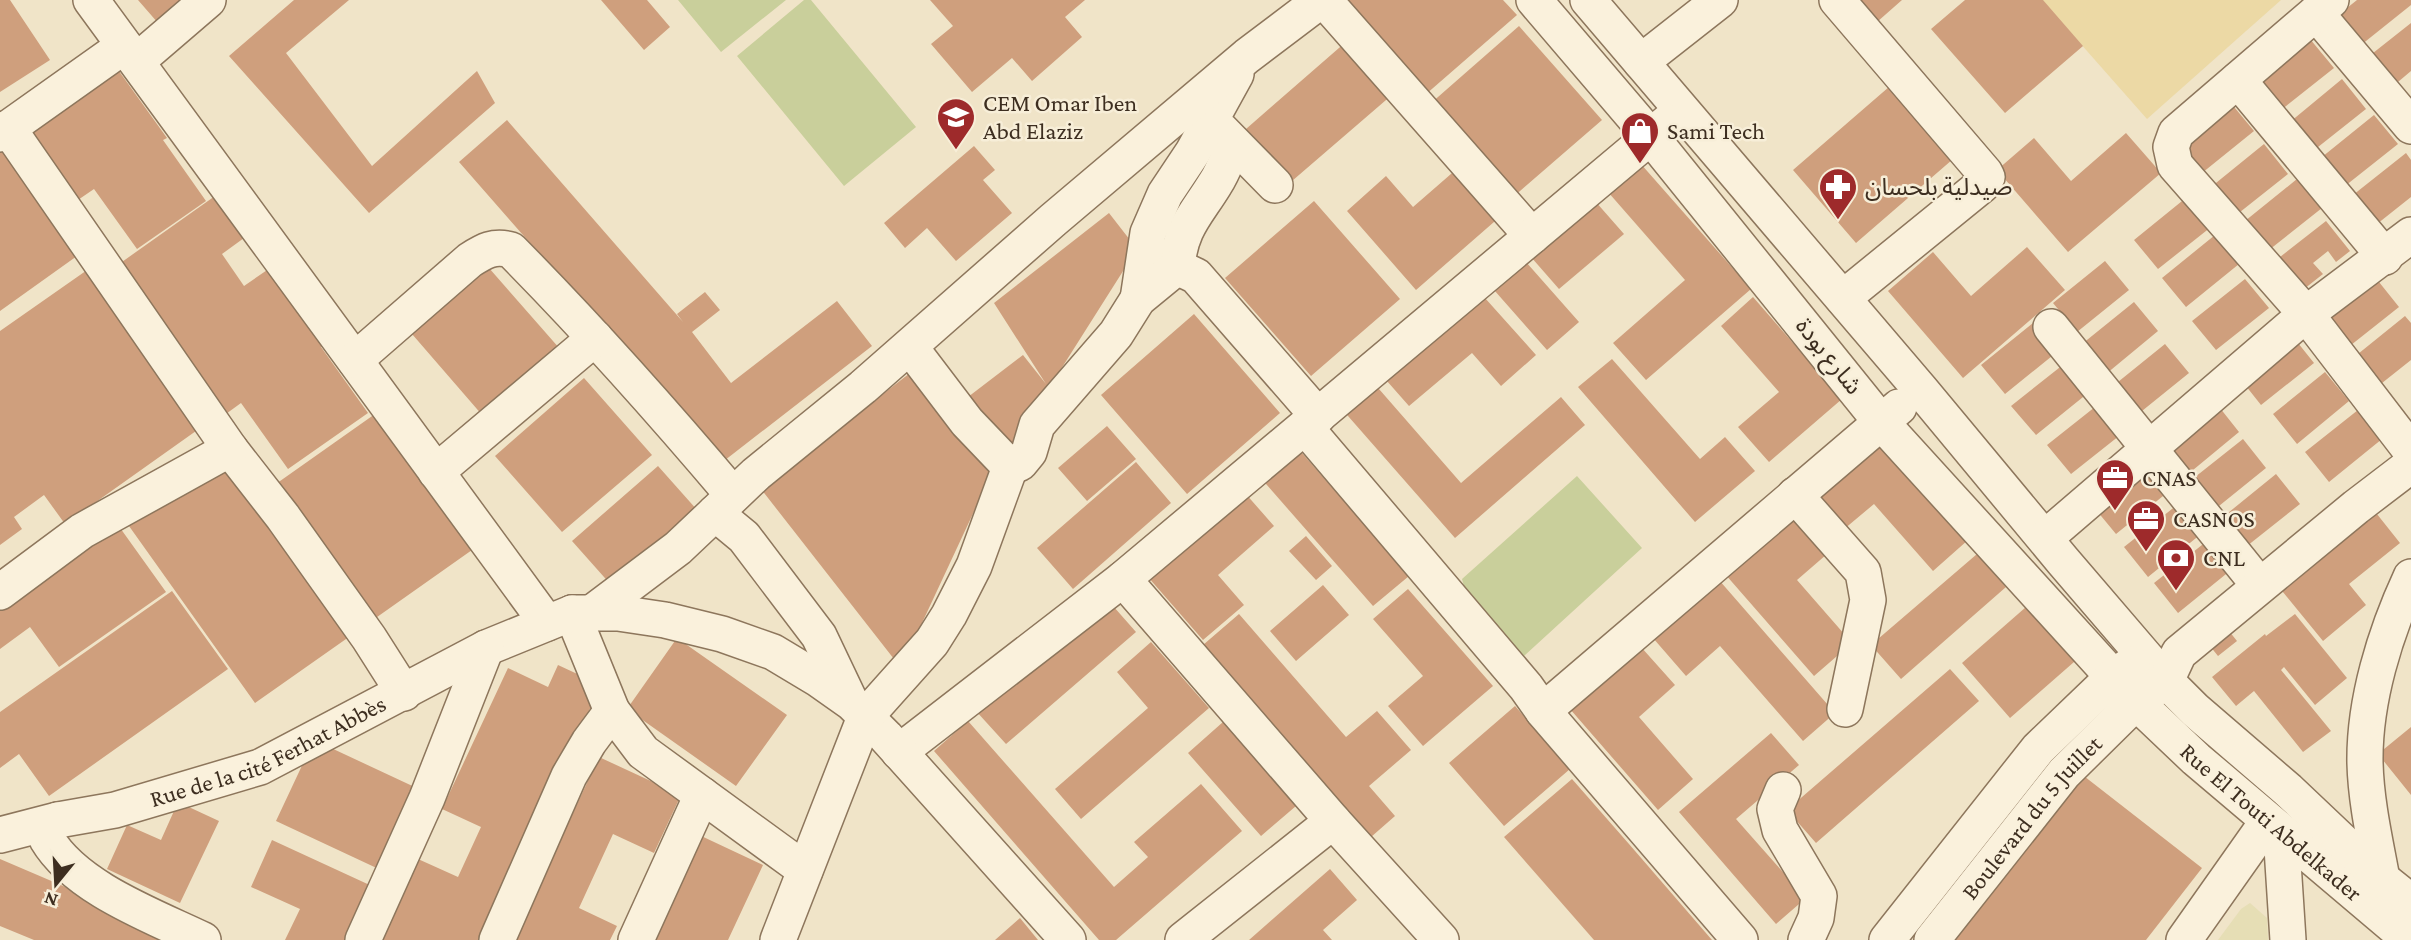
<svg xmlns="http://www.w3.org/2000/svg" width="2411" height="940" viewBox="0 0 2411 940" font-family="'Crimson Pro','Noto Sans Arabic',serif">
  <style>
    .farmland { fill: #e6deb5 }
    .green { fill: #c9cf9b }
    .sand { fill: #ecd9a5 }
    .building { fill: #cf9f7d }
    .lines { fill: none; stroke-linecap: round; stroke-linejoin: round }
    .minor-casing { stroke: #8d765c; stroke-width: 38 }
    .minor { stroke: #faf1dc; stroke-width: 35 }
    .labels { text-anchor: middle; stroke-width: 5; stroke-linejoin: round; paint-order: stroke }
    .poi-label { font-size: 24px; fill: #3d2e20; stroke: #f7eed8; text-anchor: start }
    .street-label { font-size: 24px; fill: #3d2e20; stroke: #f7eed8 }
  </style>
  <rect width="100%" height="100%" fill="#f0e4c8"/>
  <path class="farmland" d="M2250 903 2267 918 2268 940H2218L2241 909Z"/>
  <path class="green" d="M678 0H786L721 52Z
    M804 0H811L916 127 844 186 737 56Z
    M1577 476 1642 548 1523 657 1466 594 1462 579Z"/>
  <path class="sand" d="M2042 0H2281L2147 119Z"/>
  <path class="building" d="M0 0H10L50 60 0 92Z
    M138 0H200L165 31Z
    M294 0H349L286 53 372 166 477 71 495 103 369 213 229 56Z
    M601 0H647L670 27 644 50Z
    M930 0H1085L1065 17 1082 37 1032 81 1012 58 972 92 931 44 953 26Z
    M1342 0H1503L1517 15 1425 95Z
    M1858 0H1902L1877 22Z
    M1965 0H2043L2083 46 2005 113 1931 29Z
    M2357 0H2411V5L2361 45 2337 16Z
    M2411 23V71L2392 87 2368 57Z
    M1519 26 1602 120 1512 198 1430 104Z
    M2310 39 2334 68 2281 110 2257 81Z
    M1347 41 1393 94 1292 181 1246 129Z
    M116 67 167 138 163 140 206 201 137 249 94 189 75 202 24 131Z
    M2342 79 2366 109 2313 151 2290 122Z
    M1897 80 1960 153 1856 243 1793 170Z
    M2230 102 2254 131 2202 173 2178 144Z
    M2374 115 2398 144 2345 186 2322 157Z
    M507 120 683 322 677 314 705 292 720 310 692 332 731 383 837 301 872 346 720 464 644 373 459 162Z
    M2126 133 2161 173 2068 252 1997 170 2034 138 2071 181Z
    M2264 144 2288 174 2235 216 2211 187Z
    M0 146 84 251 0 311Z
    M974 146 995 170 983 180 1012 213 956 261 927 228 905 248 884 223Z
    M2406 153 2411 160V197L2377 224 2353 195Z
    M1633 155 1751 289 1646 380 1613 343 1685 280 1601 184Z
    M1459 167 1502 215 1416 290 1347 211 1386 176 1413 207Z
    M2297 179 2322 208 2269 250 2245 221Z
    M1588 193 1624 234 1559 289 1524 249Z
    M215 196 244 238 222 254 244 286 273 266 327 342 321 347 368 413 288 469 241 403 219 419 112 269Z
    M2187 197 2211 227 2158 269 2134 240Z
    M1314 201 1400 299 1311 376 1225 278Z
    M1109 213 1137 249 1049 388 1011 452 968 397 1023 355 1046 384 994 303Z
    M2326 221 2350 251 2336 262 2328 251 2313 263 2323 274 2299 293 2283 273 2289 268 2280 257Z
    M2215 235 2239 264 2186 307 2162 278Z
    M2027 247 2065 290 1963 378 1888 291 1933 252 1971 296Z
    M1519 254 1579 322 1547 350 1487 282Z
    M2105 261 2129 290 2077 332 2053 303Z
    M90 268 203 426 65 524 44 495 14 517 22 529 0 545V331Z
    M489 268 560 349 483 416 412 334Z
    M2375 277 2399 307 2346 349 2322 319Z
    M2245 279 2269 308 2216 350 2192 321Z
    M1476 288 1536 355 1501 386 1472 353 1409 406 1379 372Z
    M1753 297 1842 399 1769 462 1738 427 1779 392 1721 326Z
    M2134 302 2158 331 2106 374 2082 344Z
    M1194 314 1280 413 1187 494 1101 395Z
    M2405 316 2411 323V360L2377 387 2353 358Z
    M2033 323 2057 352 2005 394 1981 365Z
    M2290 333 2314 363 2261 405 2238 376Z
    M2165 344 2189 373 2137 415 2113 386Z
    M1612 359 1700 459 1725 437 1755 471 1695 522 1578 387Z
    M2064 364 2088 393 2036 435 2011 406Z
    M2325 372 2349 401 2297 444 2273 414Z
    M910 373 991 475 901 668 761 489Z
    M584 378 652 455 562 532 495 456Z
    M1372 381 1461 483 1561 397 1585 425 1455 538 1341 408Z
    M2100 403 2124 432 2071 474 2047 445Z
    M2216 403 2239 432 2187 475 2163 446Z
    M2358 410 2382 439 2329 482 2305 452Z
    M375 414 472 550 370 622 273 486Z
    M1107 426 1136 459 1087 501 1058 468Z
    M2243 439 2266 468 2214 510 2190 481Z
    M1882 441 1968 540 1933 571 1874 504 1837 535 1810 503Z
    M1295 445 1409 576 1373 606 1259 476Z
    M230 455 356 632 255 703 129 526Z
    M1136 462 1171 503 1073 589 1037 548Z
    M2144 463 2168 492 2116 534 2092 505Z
    M658 466 698 511 612 586 572 541Z
    M2276 474 2300 504 2247 546 2223 517Z
    M1245 493 1274 526 1218 575 1244 605 1203 640 1148 577Z
    M2369 504 2400 543 2349 584 2366 605 2323 641 2274 581Z
    M2177 505 2201 534 2148 577 2124 547Z
    M1800 509 1834 548 1797 580 1852 643 1814 676 1725 574Z
    M113 518 166 592 59 667 30 627 0 649V598Z
    M1306 536 1332 566 1316 580 1289 551Z
    M2207 541 2231 570 2178 613 2154 583Z
    M1977 554 2006 587 1901 679 1871 645Z
    M1719 580 1835 713 1803 741 1720 646 1686 676 1653 638Z
    M1323 585 1349 615 1296 661 1270 631Z
    M1408 589 1493 686 1423 746 1388 706 1423 676 1373 619Z
    M172 591 228 669 49 796 19 754 0 768V712Z
    M1106 598 1136 632 1006 744 976 711Z
    M2034 600 2082 655 2010 718 1962 663Z
    M1239 614 1346 737 1377 711 1411 750 1369 786 1395 816 1371 837 1203 645Z
    M2295 614 2347 678 2315 705 2284 667 2281 670 2331 731 2303 752 2254 691 2236 706 2212 677 2265 634 2266 636Z
    M2229 631 2237 641 2218 656 2210 646Z
    M677 638 787 715 736 786 627 709Z
    M1151 642 1209 708 1081 819 1055 789 1148 708 1117 672Z
    M1641 647 1675 685 1639 717 1693 779 1658 810 1570 709Z
    M558 665 601 685 483 940H380L418 859 458 877 481 827 442 809 508 668 548 687Z
    M1950 669 1979 701 1816 843 1787 810Z
    M1515 706 1570 769 1504 826 1449 763Z
    M968 721 1114 887 1148 857 1134 842 1201 784 1242 831 1116 940H1099L934 751Z
    M1223 722 1296 806 1261 836 1188 753Z
    M2411 727V795L2378 754Z
    M1771 733 1799 765 1736 819 1806 898 1776 924 1679 812Z
    M314 740 421 790 383 871 276 821Z
    M599 757 681 795 654 853 613 834 579 908 617 926 610 940H514Z
    M2080 773 2202 868 2146 940H1949Z
    M1572 779 1629 844 1712 940H1594L1504 837Z
    M178 802 219 821 180 903 107 869 127 825 161 840Z
    M697 834 763 865 728 940H648Z
    M272 840 374 887 349 940H285L300 909 251 887Z
    M0 859 173 933 175 940H34L0 926Z
    M1330 869 1357 900 1323 930 1332 940H1249Z
    M1020 918 1038 940H995Z"/>
  <g class="lines">
    <defs>
      <g id="minor">
        <path d="M91 0 547 623"/>
        <path d="M1324 0 1532 236"/>
        <path id="s1" d="M1534 0 1651 137 1881 422 2136 702 2196 759 2410 940"/>
        <path d="M1588 0 1921 390 2063 561 2166 681 2195 710 2288 790 2382 879 2411 902"/>
        <path d="M1837 0 1985 173 1987 177 1982 185 1843 298"/>
        <path d="M2316 13 2411 126"/>
        <path d="M137 61 208 0"/>
        <path d="M1641 62 1720 0"/>
        <path d="M2238 80 2385 257"/>
        <path d="M8 128 230 449 283 517 369 638 404 693"/>
        <path d="M1221 130 1275 185"/>
        <path d="M0 134 124 46"/>
        <path d="M2411 235 2306 314 2411 451"/>
        <path d="M1177 267C1180 228 1196 215 1215 184 1223 172 1228 157 1234 144"/>
        <path d="M1138 299 1148 233 1165 194 1193 152 1236 74"/>
        <path d="M2051 327 2259 585"/>
        <path d="M910 347 967 422 1010 467 1020 463 1029 452 1037 425 1116 334 1138 299 1177 267 1196 276 1318 416"/>
        <path d="M355 360 470 260C484 251 494 245 511 250 589 329 662 411 733 495"/>
        <path d="M1305 427 1526 687 1543 711 1740 940"/>
        <path d="M436 472 595 338"/>
        <path d="M1795 495 1863 572 1868 600 1845 709"/>
        <path d="M715 513 756 474 863 387 1053 220 1247 56 1321 0"/>
        <path d="M2045 538 2306 314 2175 165 2171 147 2176 133 2331 0"/>
        <path d="M1123 579 1333 821 1441 940"/>
        <path d="M0 592 82 531 230 449"/>
        <path d="M593 612 678 548 715 513 744 537 819 636 848 697"/>
        <path d="M572 613 612 711 643 752 805 870"/>
        <path d="M1543 711 1899 407"/>
        <path d="M899 752 1123 579 1668 122"/>
        <path d="M1783 790 1775 809 1780 830 1819 896 1816 918 1806 940"/>
        <path d="M58 820 51 827 47 839C76 888 153 916 203 940"/>
        <path d="M2281 832 2288 940"/>
        <path id="s2" d="M0 835 58 820 115 810 260 767 486 648 572 613H618L665 620 722 634 773 652 818 679 852 703 886 737 1068 940"/>
        <path d="M2382 879C2375 841 2366 802 2365 763 2364 701 2385 633 2411 577"/>
        <path d="M363 940 427 798 486 648"/>
        <path d="M497 940 569 776 589 742 612 711"/>
        <path d="M636 940 702 795"/>
        <path d="M778 940 865 717 932 642 949 615 974 566 1010 467"/>
        <path d="M1183 940 1333 821"/>
        <path d="M1887 940 2038 749 2113 677 2132 664"/>
        <path id="s3" d="M1932 940 2064 773 2136 702 2166 681 2179 653 2356 507 2411 465"/>
        <path d="M2184 940 2268 821"/>
      </g>
    </defs>
    <use href="#minor" class="minor-casing"/>
    <use href="#minor" class="minor"/>
  </g>
  <defs>
    <symbol id="school-pin" viewBox="-11 -11 22 30"><path d="M0 17L-7.5 6A9.5 9.5 0 1 1 7.5 6Z" fill="#9e2a2b" stroke="#f7eed8"/><path d="M0-5L7-2L0 1L-7-2ZM-4 1L0 2.5L4 1V4Q0 6-4 4Z" fill="#fff"/></symbol>
    <symbol id="shop-pin" viewBox="-11 -11 22 30"><path d="M0 17L-7.5 6A9.5 9.5 0 1 1 7.5 6Z" fill="#9e2a2b" stroke="#f7eed8"/><path d="M-5-2.5h2.3a2.7 3.5 0 0 1 5.4 0H5L5.5 6h-11ZM-1.5-2.5h3a1.5 2.3 0 0 0-3 0Z" fill="#fff"/></symbol>
    <symbol id="pharmacy-pin" viewBox="-11 -11 22 30"><path d="M0 17L-7.5 6A9.5 9.5 0 1 1 7.5 6Z" fill="#9e2a2b" stroke="#f7eed8"/><path d="M-2-6h4v4h4v4h-4v4h-4v-4h-4v-4h4Z" fill="#fff"/></symbol>
    <symbol id="office-pin" viewBox="-11 -11 22 30"><path d="M0 17L-7.5 6A9.5 9.5 0 1 1 7.5 6Z" fill="#9e2a2b" stroke="#f7eed8"/><path d="M-6-3h4V-5.5h4V-3h4V5H-6ZM-1-4.5V-3h2v-1.5ZM-6 0V1H6V0Z" fill="#fff"/></symbol>
    <symbol id="bank-pin" viewBox="-11 -11 22 30"><path d="M0 17L-7.5 6A9.5 9.5 0 1 1 7.5 6Z" fill="#9e2a2b" stroke="#f7eed8"/><path d="M-6-4H6V4H-6ZM0-2.3a2.3 2.3 0 1 0 0 4.6a2.3 2.3 0 1 0 0-4.6Z" fill="#fff"/></symbol>
  </defs>
  <g fill-rule="evenodd">
    <use href="#school-pin" x="934" y="95" width="44" height="60"/>
    <use href="#shop-pin" x="1618" y="109" width="44" height="60"/>
    <use href="#pharmacy-pin" x="1816" y="165" width="44" height="60"/>
    <use href="#office-pin" x="2093" y="456" width="44" height="60"/>
    <use href="#office-pin" x="2124" y="497" width="44" height="60"/>
    <use href="#bank-pin" x="2154" y="536" width="44" height="60"/>
  </g>
  <g class="labels">
    <g class="poi-label">
      <text x="983" y="111">CEM Omar Iben<tspan x="983" dy="28">Abd Elaziz</tspan></text>
      <text x="1667" y="139">Sami Tech</text>
      <text x="1865" y="195">صيدلية بلحسان</text>
      <text x="2142" y="486">CNAS</text>
      <text x="2173" y="527">CASNOS</text>
      <text x="2203" y="566">CNL</text>
    </g>
    <g class="street-label">
      <text transform="translate(1829 356) rotate(51)" y="8">شارع بودة</text>
      <text dy="8" stroke="none"><textPath href="#s2" startOffset="282">Rue de la cité Ferhat Abbès</textPath></text>
      <text dy="8" stroke="none"><textPath href="#s3" startOffset="158">Boulevard du 5 Juillet</textPath></text>
      <text dy="8" stroke="none"><textPath href="#s1" startOffset="1106">Rue El Touti Abdelkader</textPath></text>
    </g>
  </g>
  <g transform="translate(56 884) rotate(198)" stroke="#f7eed8" stroke-width="5" paint-order="stroke">
  <path d="M0-5L12 26L0 18L-12 26Z" fill="#3d2e20"/>
  <text y="-10" font-size="19" font-weight="bold" text-anchor="middle" fill="#3d2e20">N</text>
  </g>
</svg>
